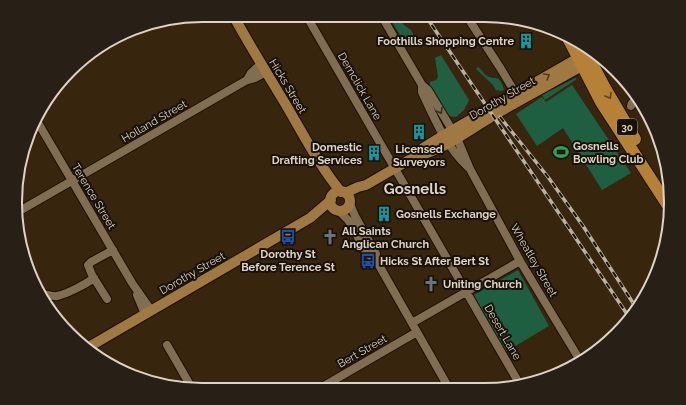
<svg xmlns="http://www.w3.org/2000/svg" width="686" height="405" viewBox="0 0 686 405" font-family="Raleway,sans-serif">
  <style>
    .green { fill: #1e5f41 }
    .forest { fill: #205f42 }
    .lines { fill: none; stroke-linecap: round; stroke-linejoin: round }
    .minor-casing { stroke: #1e0f00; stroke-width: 10 }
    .major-casing { stroke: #1e0f00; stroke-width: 12 }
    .highway-casing { stroke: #1e0f00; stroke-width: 14 }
    .minor { stroke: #806d52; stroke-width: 8 }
    .major { stroke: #a07942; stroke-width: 10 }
    .highway { stroke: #b58137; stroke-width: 12 }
    .rail-casing { stroke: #bcb0a0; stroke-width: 3.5 }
    .rail { stroke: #181107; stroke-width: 2; stroke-dasharray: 6; stroke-linecap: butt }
    .oneway { stroke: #4e3b1f }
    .oneway2 { stroke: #5f431d }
    .oneway3 { stroke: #372d1e }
    .labels { text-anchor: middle; stroke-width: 4; stroke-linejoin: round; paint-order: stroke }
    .shield { fill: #181107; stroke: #a2988b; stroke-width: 1 }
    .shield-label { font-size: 10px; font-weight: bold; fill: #ddd2c4 }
    .poi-label { font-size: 11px; font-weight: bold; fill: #ddd2c4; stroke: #181107; text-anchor: start }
    .street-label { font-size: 11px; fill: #ddd2c4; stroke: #181107 }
    .district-label { font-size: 15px; font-weight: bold; fill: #ddd2c4; stroke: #181107 }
    .rim { fill: none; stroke: #ddd2c4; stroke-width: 2 }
  </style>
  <rect width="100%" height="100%" fill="#37260d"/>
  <path class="green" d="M388 15H396L404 25 411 30 414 37 413 40 407 42H404Z
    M478 67C482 69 483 74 487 76 498 81 498 73 504 89L502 91 496 90 493 85 476 69Z
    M575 78 577 79 545 100 542 95Z
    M572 85 631 173 602 190 563 128 537 146 516 114 542 97 546 102Z
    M518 270 549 326 504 353 472 296Z"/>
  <path class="forest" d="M441 55 469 100 464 110 456 117 448 116 430 88V82L436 80 438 77 435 58Z"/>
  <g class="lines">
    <defs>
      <path id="minor" d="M306 15 519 383
        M381 15 422 85 428 90 457 138 470 169 520 261 581 362
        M466 15 501 69 519 99
        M247 80 251 73 261 64
        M422 85V92C434 118 447 148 468 167
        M631 106 632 103 639 98
        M37 121 132 283 151 310
        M350 204 355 216 376 254V260
        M339 211 348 220 354 228 362 247 369 255 376 260 450 390
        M16 213 247 80 255 78 266 72
        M41 294C47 294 52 297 57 296 67 294 86 284 94 278
        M137 295 145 314
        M107 299 92 275 88 265 91 262 113 250
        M412 323 520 261
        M167 345 193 390
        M317 390 417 332"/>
      <path id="major" d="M233 15C250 46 268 75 286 105 303 134 319 165 341 192
        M416 156C440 152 470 130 491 117 521 99 552 83 582 66
        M330 201a10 10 0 1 1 20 0a10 10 0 1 1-20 0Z
        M345 193 358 187 366 185 416 156 423 148 444 135 578 58
        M87 348 310 218 331 200"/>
      <path id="highway" d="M567 36 601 102 667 204
        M581 43 605 88 635 139"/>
    </defs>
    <use href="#minor" class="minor-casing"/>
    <use href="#major" class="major-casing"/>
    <use href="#highway" class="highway-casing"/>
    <use href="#minor" class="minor"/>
    <use href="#major" class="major"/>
    <use href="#highway" class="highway"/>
    <defs>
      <path id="rail" d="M425 15 629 317
        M500 117 548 177 583 226 637 309"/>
    </defs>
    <use href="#rail" class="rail-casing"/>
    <use href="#rail" class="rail"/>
  </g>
  <defs><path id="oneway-chevron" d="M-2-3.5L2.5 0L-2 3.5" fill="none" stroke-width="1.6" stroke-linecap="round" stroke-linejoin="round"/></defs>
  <use class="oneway" href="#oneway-chevron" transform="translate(547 76) rotate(-31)"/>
  <use class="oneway2" href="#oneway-chevron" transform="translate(609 96) rotate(61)"/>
  <use class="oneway3" href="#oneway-chevron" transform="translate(440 111) rotate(60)"/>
  <defs>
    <symbol id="building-bare" viewBox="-9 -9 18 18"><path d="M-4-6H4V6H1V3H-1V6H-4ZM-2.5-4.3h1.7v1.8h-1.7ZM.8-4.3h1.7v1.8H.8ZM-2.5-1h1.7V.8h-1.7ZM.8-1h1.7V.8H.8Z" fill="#0f9aa8" stroke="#181107" stroke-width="2.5" paint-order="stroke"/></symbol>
    <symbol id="stadium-bare" viewBox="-9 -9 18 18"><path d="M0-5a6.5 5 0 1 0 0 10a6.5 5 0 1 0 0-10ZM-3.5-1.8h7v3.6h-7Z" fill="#2e9e5b" stroke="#181107" stroke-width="2.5" paint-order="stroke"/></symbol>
    <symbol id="bus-bare" viewBox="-9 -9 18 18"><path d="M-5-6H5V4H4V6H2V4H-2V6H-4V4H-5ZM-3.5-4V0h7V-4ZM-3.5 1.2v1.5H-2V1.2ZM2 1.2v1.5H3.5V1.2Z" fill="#1a4fb4" stroke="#181107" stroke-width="2.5" paint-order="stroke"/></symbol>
    <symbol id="church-bare" viewBox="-9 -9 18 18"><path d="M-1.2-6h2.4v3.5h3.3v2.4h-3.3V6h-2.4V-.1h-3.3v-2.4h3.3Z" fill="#6b7280" stroke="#181107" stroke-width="2.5" paint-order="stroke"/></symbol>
  </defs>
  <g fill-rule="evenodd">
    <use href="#building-bare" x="515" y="30" width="22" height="22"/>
    <use href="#building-bare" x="408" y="121" width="22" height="22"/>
    <use href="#stadium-bare" x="550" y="141" width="22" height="22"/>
    <use href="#building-bare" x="363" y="142" width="22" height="22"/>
    <use href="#building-bare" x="373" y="203" width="22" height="22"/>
    <use href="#bus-bare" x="277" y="226" width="22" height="22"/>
    <use href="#church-bare" x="319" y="226" width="22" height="22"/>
    <use href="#bus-bare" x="357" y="250" width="22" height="22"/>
    <use href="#church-bare" x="420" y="273" width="22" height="22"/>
  </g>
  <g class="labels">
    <rect class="shield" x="617" y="119" width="20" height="16" rx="3"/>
    <g class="shield-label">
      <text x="627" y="131">30</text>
    </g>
    <g class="poi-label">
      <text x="514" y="45" text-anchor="end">Foothills Shopping Centre</text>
      <text x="573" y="150">Gosnells<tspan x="573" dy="13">Bowling Club</tspan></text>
      <text x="362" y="151" text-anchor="end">Domestic<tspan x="362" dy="13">Drafting Services</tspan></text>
      <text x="419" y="153" text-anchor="middle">Licensed<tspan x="419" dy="13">Surveyors</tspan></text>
      <text x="396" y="218">Gosnells Exchange</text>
      <text x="342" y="235">All Saints<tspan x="342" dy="13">Anglican Church</tspan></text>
      <text x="288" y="258" text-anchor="middle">Dorothy St<tspan x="288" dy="13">Before Terence St</tspan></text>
      <text x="380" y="265">Hicks St After Bert St</text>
      <text x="443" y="288">Uniting Church</text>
    </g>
    <g class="street-label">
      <text transform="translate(288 86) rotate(59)" y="4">Hicks Street</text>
      <text transform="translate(360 86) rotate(60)" y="4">Demclick Lane</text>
      <text transform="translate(502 98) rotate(-30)" y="4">Dorothy Street</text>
      <text transform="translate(154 121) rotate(-30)" y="4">Holland Street</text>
      <text transform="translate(94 196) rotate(59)" y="4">Terence Street</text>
      <text transform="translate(534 260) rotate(60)" y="4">Wheatley Street</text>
      <text transform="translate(192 273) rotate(-30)" y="4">Dorothy Street</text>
      <text transform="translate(503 332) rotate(60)" y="4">Desert Lane</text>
      <text transform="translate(362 351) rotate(-30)" y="4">Bert Street</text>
    </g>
    <g class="district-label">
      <text x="415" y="194">Gosnells</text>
    </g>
  </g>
  <path d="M0 0H686V405H0ZM202 22H484A180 180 0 0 1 664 202V203A180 180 0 0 1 484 383H202A180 180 0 0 1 22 203V202A180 180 0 0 1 202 22Z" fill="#282016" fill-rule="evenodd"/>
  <path class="rim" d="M202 22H484A180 180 0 0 1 664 202V203A180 180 0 0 1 484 383H202A180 180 0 0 1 22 203V202A180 180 0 0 1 202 22Z"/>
</svg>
